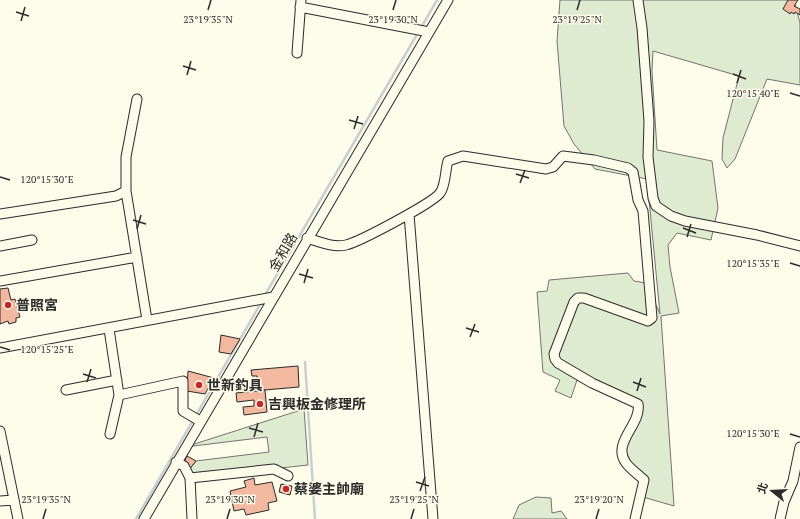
<svg xmlns="http://www.w3.org/2000/svg" width="800" height="519" viewBox="0 0 800 519" font-family="'PT Serif','Noto Sans TC',serif">
  <style>
    .green { fill: #deebd1; stroke: #74746e }
    .lines { fill: none; stroke-linecap: round; stroke-linejoin: round }
    .stream { stroke: #c7d0d0; stroke-width: 2.5 }
    .building { fill: #f2b8a0; stroke: #2b2b2b }
    .minor-casing { stroke: #2b2b2b; stroke-width: 11 }
    .minor { stroke: #fdfbea; stroke-width: 9 }
    .ticks { fill: none; stroke: #2b2b2b; stroke-width: 1.5 }
    .poi-dot { fill: #c62828; stroke: #fdfbea; stroke-width: 1.5 }
    .labels { text-anchor: middle; stroke-width: 3; stroke-linejoin: round; paint-order: stroke }
    .street-label { font-size: 14px; fill: #2b2b2b; stroke: #fdfbea }
    .poi-label { font-size: 14px; font-weight: bold; fill: #2b2b2b; stroke: #fdfbea; text-anchor: start }
    .ticks-label { font-size: 10px; text-anchor: middle; fill: #2b2b2b; stroke: #fdfbea; stroke-width: 3; stroke-linejoin: round; paint-order: stroke }
  </style>
  <rect width="100%" height="100%" fill="#fdfbea"/>
  <path class="green" d="M560 0H794L800 23V85L767 79 735 159 727 168 722 159 723 138 739 76 653 51 652 71 657 150 712 161 718 208 711 240 677 233 668 245 670 267 679 313 661 316 674 506 643 497 637 472 621 448 637 404 578 377 571 398 555 391 560 380 543 372 537 292 547 291 549 280 628 273 634 281 646 283 660 314 647 179 595 169 574 144 564 126 557 41Z
    M304 409 308 465 190 478 188 471 196 461 269 452 267 437 185 447Z
    M536 497 551 498 552 513 561 511 567 519H513L519 505Z"/>
  <g class="lines">
    <path class="stream" d="M265 295 437 0
      M305 362 315 519
      M136 519 262 301"/>
  </g>
  <path class="building" d="M788 0H798L794 6 800 9V15L795 12 794 14 791 12 790 14 783 9Z
    M8 288 11 300 15 299 20 317 16 318V322L9 324 8 321 0 324V289Z
    M221 335 240 339 231 354 219 352Z
    M298 366 299 387 253 391 252 382H257V376H252L251 370Z
    M188 371 214 378 205 394 187 391Z
    M265 390 267 412 244 415 243 407 254 406V400L237 402 236 393Z
    M187 456 196 461 188 471 183 464Z
    M254 478 255 485 272 482 277 501 268 503 269 510 246 515 244 509 234 511 230 491 246 487 244 481Z
    M281 484 292 486 290 495 279 492Z"/>
  <g class="lines">
    <defs>
      <path id="minor" d="M638 0 642 28 649 121 648 157 653 198 656 206 671 216 685 221 757 235 800 246
        M300 7 429 32
        M297 53 301 0
        M137 99 126 157V191L147 320
        M0 214 116 196 126 191
        M409 214 433 519
        M307 238C320 242 333 248 346 245 359 242 433 203 440 193 446 185 445 170 448 161L463 156 546 169 553 167 563 156 594 160 628 168 633 172 638 200 643 211 652 318 648 321 584 298H578L574 302 554 354 555 359 558 363 592 383 638 404C642 424 611 443 626 463 630 469 638 474 644 480L635 519
        M0 246 32 240
        M0 281 137 257
        M109 329 119 395 183 381V411L200 421
        M0 348 273 297
        M66 390 117 380
        M0 431 18 519
        M110 434 119 395
        M176 462 184 466 190 478 192 519
        M190 478 274 469 288 476
        M0 501 14 500
        M144 519 448 0
        M780 519 784 502 793 481 800 447"/>
    </defs>
    <use href="#minor" class="minor-casing"/>
    <use href="#minor" class="minor"/>
  </g>
  <path class="ticks" d="M208 10 211 0M393 10 396 0M577 10 580 0M16 12 29 16M21 21 25 7M183 66 196 70M733 74 746 79M187 75 191 61M737 83 741 70M790 93 800 96M349 120 363 124M354 129 358 116M516 174 529 178M0 177 10 180M520 183 525 170M133 220 146 224M683 228 696 233M137 229 141 215M687 237 691 224M790 263 800 266M299 274 313 278M304 283 308 269M466 328 479 332M470 337 475 324M0 347 10 350M83 374 96 378M87 382 91 369M633 382 646 387M637 391 641 378M249 428 263 432M790 434 800 437M254 437 258 423M416 482 429 486M420 491 425 477M43 519 46 509M227 519 230 509M411 519 414 509M596 519 599 509"/>
  <g class="poi-dot">
    <circle cx="8" cy="305" r="4"/>
    <circle cx="199" cy="385" r="4"/>
    <circle cx="260" cy="404" r="4"/>
    <circle cx="286" cy="489" r="4"/>
  </g>
  <g class="labels">
    <g class="street-label">
      <text transform="translate(283 252) rotate(-60)" y="5">金和路</text>
    </g>
    <g class="poi-label">
      <text x="16" y="310">普照宮</text>
      <text x="207" y="390">世新釣具</text>
      <text x="268" y="409">吉興板金修理所</text>
      <text x="294" y="494">蔡婆主帥廟</text>
    </g>
  </g>
  <g class="ticks-label">
    <text x="208" y="23">23°19'35"N</text>
    <text x="393" y="23">23°19'30"N</text>
    <text x="577" y="23">23°19'25"N</text>
    <text x="753" y="97">120°15'40"E</text>
    <text x="47" y="183">120°15'30"E</text>
    <text x="753" y="267">120°15'35"E</text>
    <text x="47" y="353">120°15'25"E</text>
    <text x="753" y="437">120°15'30"E</text>
    <text x="46" y="503">23°19'35"N</text>
    <text x="230" y="503">23°19'30"N</text>
    <text x="414" y="503">23°19'25"N</text>
    <text x="599" y="503">23°19'20"N</text>
  </g>
  <g transform="translate(772 491) rotate(288)" stroke="#fdfbea" stroke-width="3" paint-order="stroke">
  <path d="M0-3L7 15L0 10L-7 15Z" fill="#2b2b2b"/>
  <text y="-6" font-size="11" font-weight="bold" text-anchor="middle" fill="#2b2b2b">北</text>
  </g>
</svg>
